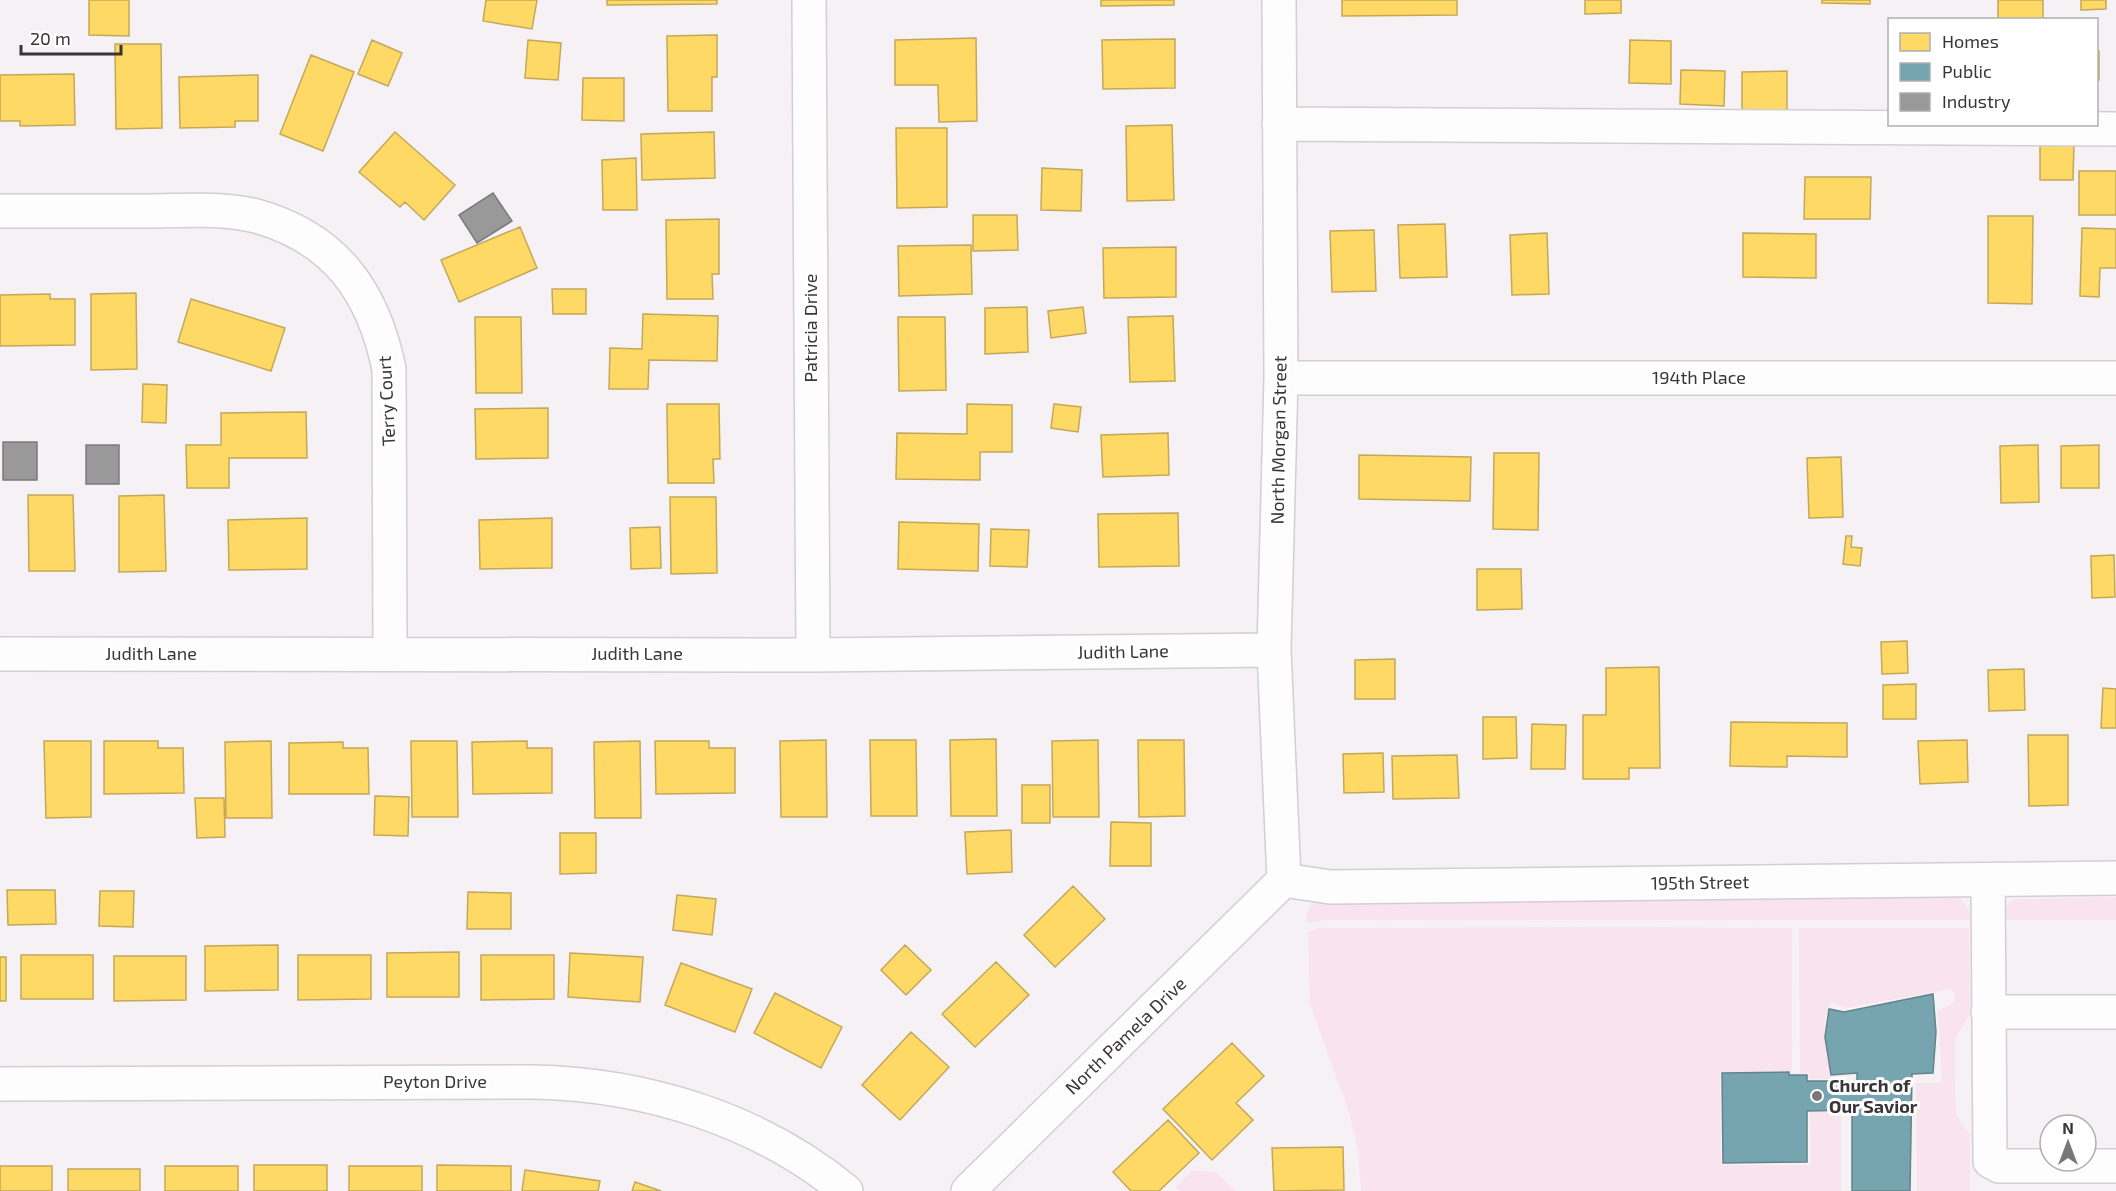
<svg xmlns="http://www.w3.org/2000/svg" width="2116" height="1191" viewBox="0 0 2116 1191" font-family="'Exo 2',sans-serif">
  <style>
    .green { fill: #f8e3ef }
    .homes { fill: #ffd966; stroke: #c4a858; stroke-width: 1.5 }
    .public { fill: #76a5af; stroke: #64838b; stroke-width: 1.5 }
    .industry { fill: #999; stroke: #7c7b7c; stroke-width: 1.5 }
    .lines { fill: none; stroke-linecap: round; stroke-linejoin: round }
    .minor-casing { stroke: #d2ced1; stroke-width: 36 }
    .minor { stroke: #fefdfd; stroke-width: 33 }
    .poi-dot { fill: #7b7679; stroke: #fff; stroke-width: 2 }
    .labels { text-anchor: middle; stroke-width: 6; stroke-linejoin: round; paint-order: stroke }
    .street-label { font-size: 18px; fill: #393437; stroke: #fff }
    .poi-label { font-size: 18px; font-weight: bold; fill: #393437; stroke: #fff; text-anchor: start }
  </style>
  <rect width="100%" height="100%" fill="#f6f1f4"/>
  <path class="green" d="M1923 897H1959L1972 915 1973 920H1325L1307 923 1306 916 1311 904 1327 901Z
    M2116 897V920H2005L2007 905 2014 899Z
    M1636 927 1792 928V1071L1720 1073 1721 1165H1811L1810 1112 1841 1111V1191H1361L1358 1150 1349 1112 1310 1004 1308 932 1319 928H1333Z
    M1799 928H1969L1970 1011 1967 1019 1955 1038V1083L1956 1114 1970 1135V1191H1917L1916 1083H1942L1938 1011 1953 1003 1955 997 1953 991 1951 989 1846 1008 1831 1002C1819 1024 1827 1055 1831 1079H1809V1073H1800Z
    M1192 1171 1215 1172 1236 1191H1180L1176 1187Z"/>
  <path class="homes" d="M89 0H129V36L89 35Z
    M486 0H537L532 29 483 21Z
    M607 0H717V4L607 5Z
    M1101 0H1174V5L1101 6Z
    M1342 0H1457V15L1342 16Z
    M1585 0H1621V13L1585 14Z
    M1822 0H1870V4L1822 3Z
    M1998 0H2043V20H1998Z
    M2081 0H2106V9L2081 10Z
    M717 35V77H712V111H668L667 36Z
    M976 38 977 121 939 122 938 85H895V40Z
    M1175 39V88L1103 89 1102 40Z
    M372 40 402 53 388 86 358 74Z
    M528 40 561 43 558 80 525 78Z
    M1630 40 1671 41V84L1629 83Z
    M115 44H161L162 128 116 129Z
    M2096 51H2099V80H2096Z
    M311 55 354 72 323 151 280 134Z
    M1681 70 1725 71 1724 106 1680 104Z
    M1787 71V111L1742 112V72Z
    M74 74 75 125 20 126V121H0V75Z
    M258 75V121H235V127L180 128 179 77Z
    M583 78H624V121L582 120Z
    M1172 125 1174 200 1127 201 1126 126Z
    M896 128H947V207L897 208Z
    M395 132 455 185 424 220 405 202 400 207 359 172Z
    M714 132 715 178 642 180 641 134Z
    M2040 143H2074L2073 180H2040Z
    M636 158 637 210H603L602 160Z
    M1042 168 1082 170 1081 211 1041 210Z
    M2079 171H2116V215H2079Z
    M1805 177H1871L1870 219H1804Z
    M973 215H1017L1018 250 973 251Z
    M1988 216H2033L2032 304 1988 303Z
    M719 219V274H712L713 299H667L666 220Z
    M1445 224 1447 277 1400 278 1398 225Z
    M520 227 537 268 459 302 441 260Z
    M2082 228 2116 229V268H2100L2099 297 2080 296Z
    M1374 230 1376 291 1332 292 1330 231Z
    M1547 233 1549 294 1512 295 1510 235Z
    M1743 233 1816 234V278L1743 277Z
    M971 245 972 294 899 296 898 246Z
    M1176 247V297L1104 298 1103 248Z
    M552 289H586V314H553Z
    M136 293 137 369 91 370V294Z
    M50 294V299H75V345L0 346V295Z
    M191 299 285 328 271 371 178 342Z
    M1027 307 1028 352 985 354V308Z
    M1083 307 1086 333 1051 338 1048 311Z
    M643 314 718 316 717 361 649 360 648 389H609L610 348 642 349Z
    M1173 316 1175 381 1130 382 1128 317Z
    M475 317H521L522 393H476Z
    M898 317H945L946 390 899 391Z
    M143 384 167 385 166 423 142 422Z
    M667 404H719L720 459H713L714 483H668Z
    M967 404 1012 405V452H980V480L896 479 897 433 967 434Z
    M1054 404 1081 407 1078 432 1051 428Z
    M548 408V458L476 459 475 409Z
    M306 412 307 458H229V488H187L186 445H221V413Z
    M1168 433 1169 475 1103 477 1101 435Z
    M2038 445 2039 502 2001 503 2000 446Z
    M2099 445V488H2061V446Z
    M1494 453H1539L1538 530 1493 529Z
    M1359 455 1471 457 1470 501 1359 499Z
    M1841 457 1843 517 1809 518 1807 458Z
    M28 495H73L75 571H29Z
    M164 495 166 571 119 572V496Z
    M670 497H716L717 573 671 574Z
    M1178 513 1179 566 1099 567 1098 514Z
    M307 518V569L229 570 228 520Z
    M552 518V568L480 569 479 520Z
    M899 522 979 524 978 571 898 569Z
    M660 527 661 568 631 569 630 528Z
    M991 529 1029 530 1027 567 990 566Z
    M1846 536H1852L1851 547 1862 548 1860 566 1843 564Z
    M2114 555 2115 597 2092 598 2091 556Z
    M1477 569H1521L1522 609 1477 610Z
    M1907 641 1908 673 1882 674 1881 642Z
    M1395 659V699H1355V660Z
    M1659 667 1660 768H1629V779H1583V715H1606V668Z
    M2024 669 2025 710 1989 711 1988 670Z
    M1916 684V719H1883V685Z
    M2103 688 2116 689V728H2101Z
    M1483 717H1516L1517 758 1483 759Z
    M1731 722 1847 723V757L1787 756V767L1730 766Z
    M1532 724 1566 725 1565 769H1531Z
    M2028 735H2068V805L2029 806Z
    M996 739 997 816H951L950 740Z
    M826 740 827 817H781L780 741Z
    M870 740H916L917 816H871Z
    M1098 740 1099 817H1053L1052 741Z
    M1138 740H1184L1185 816 1139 817Z
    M1967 740 1968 782 1920 784 1918 741Z
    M44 741H91V817L46 818Z
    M104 741H158V748H183L184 793 104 794Z
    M271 741 272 818H226L225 742Z
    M411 741H457L458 817H412Z
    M527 741V748H552V793L473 794 472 742Z
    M640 741 641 818H595L594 742Z
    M655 741H709V748H735V793L656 794Z
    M343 742V748H368L369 794H289V743Z
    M1383 753 1384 792 1344 793 1343 754Z
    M1457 755 1459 798 1393 799 1392 756Z
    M1022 785H1050V823H1022Z
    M375 796 409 797 408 836 374 835Z
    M195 798H224L225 837 197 838Z
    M1111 822 1151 823V866H1110Z
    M1011 830 1012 872 967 874 965 832Z
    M560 833H596V873L560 874Z
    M1073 886 1105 919 1055 967 1024 935Z
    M7 890H55L56 924 8 925Z
    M100 891H134L133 927 99 926Z
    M468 892 511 893V929H467Z
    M677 895 716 899 712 935 673 930Z
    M278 945V990L205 991V946Z
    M905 945 931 970 906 995 881 970Z
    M459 952V997H387V953Z
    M570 953 643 957 640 1002 568 997Z
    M21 955H93V999H21Z
    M298 955H371V999L298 1000Z
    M481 955H554V999L481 1000Z
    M114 956H186V1000L114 1001Z
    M0 957H6V1001H0Z
    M996 962 1029 995 975 1047 942 1014Z
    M681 963 752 989 735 1032 665 1005Z
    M775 993 842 1027 821 1068 754 1033Z
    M911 1032 949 1067 900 1120 862 1085Z
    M1232 1043 1264 1076 1236 1103 1253 1120 1212 1160 1163 1109Z
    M1168 1120 1199 1153 1159 1191H1131L1113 1172Z
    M1343 1147 1344 1190 1274 1191 1272 1148Z
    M254 1165H327V1191H254Z
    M437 1165 511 1166V1191H437Z
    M0 1166H52V1191H0Z
    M165 1166H238V1191H165Z
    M349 1166H422V1191H349Z
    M68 1169H140V1191H68Z
    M525 1170 600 1181 598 1191H522Z
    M635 1182 661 1191H632Z"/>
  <path class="public" d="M1933 994 1936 1032 1933 1073 1912 1074 1910 1191H1852V1114H1857V1110L1807 1111V1162L1723 1163 1722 1073 1789 1072V1075H1807V1081H1857V1073L1831 1075 1825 1037 1829 1009 1844 1012Z"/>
  <path class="industry" d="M493 193 512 221 477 243 459 215Z
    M3 442H37V480H3Z
    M86 445H119V484H86Z"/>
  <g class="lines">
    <defs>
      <path id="minor" d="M809 0 813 655
        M1279 0 1281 378 1274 650 1284 880
        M1279 124 2116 129
        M0 211C49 211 98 211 146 211 182 211 221 207 256 216 335 238 373 291 389 369L390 653
        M1281 378H2116
        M0 654 813 655 1274 650
        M1284 880 1330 887 2116 878
        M1988 880 1990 1161 1999 1166H2116
        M1988 1012H2116
        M0 1084 533 1082C644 1084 759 1119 846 1191
        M968 1191 1284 880"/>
    </defs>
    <use href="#minor" class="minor-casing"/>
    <use href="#minor" class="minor"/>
  </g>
  <circle class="poi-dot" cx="1817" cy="1096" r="6"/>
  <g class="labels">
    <g class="street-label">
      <text transform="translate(811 328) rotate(-90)" y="6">Patricia Drive</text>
      <text x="1699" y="384">194th Place</text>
      <text transform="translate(387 401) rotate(-93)" y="6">Terry Court</text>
      <text transform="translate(1279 440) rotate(-89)" y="6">North Morgan Street</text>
      <text transform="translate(1123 652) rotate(-1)" y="6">Judith Lane</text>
      <text x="151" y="660">Judith Lane</text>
      <text x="637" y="660">Judith Lane</text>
      <text transform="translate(1700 883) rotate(-1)" y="6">195th Street</text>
      <text transform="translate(1126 1036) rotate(-44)" y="6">North Pamela Drive</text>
      <text x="435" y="1088">Peyton Drive</text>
    </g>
    <g class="poi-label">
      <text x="1829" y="1092">Church of<tspan x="1829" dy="21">Our Savior</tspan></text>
    </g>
  </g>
  <rect x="1888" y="18" width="210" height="108" fill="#ffffff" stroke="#b0aeaf" stroke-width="1.5"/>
  <rect x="1900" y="33" width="30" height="18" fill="#ffd966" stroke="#b0aeaf" stroke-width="1.5"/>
  <text x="1942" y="48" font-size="18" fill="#393437">Homes</text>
  <rect x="1900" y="63" width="30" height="18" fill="#76a5af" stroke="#b0aeaf" stroke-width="1.5"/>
  <text x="1942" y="78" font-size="18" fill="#393437">Public</text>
  <rect x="1900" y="93" width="30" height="18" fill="#999999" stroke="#b0aeaf" stroke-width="1.5"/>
  <text x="1942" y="108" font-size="18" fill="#393437">Industry</text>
  <g transform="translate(2068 1143)"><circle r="28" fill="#ffffff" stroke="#b0aeaf" stroke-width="1.5"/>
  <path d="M0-4.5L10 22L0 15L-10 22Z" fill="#7b7679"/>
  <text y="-9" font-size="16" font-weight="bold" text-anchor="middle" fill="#393437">N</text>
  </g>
  <path d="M21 45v9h100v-9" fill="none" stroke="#393437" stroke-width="3"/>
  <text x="30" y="45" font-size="18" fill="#393437" stroke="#ffffff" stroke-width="4.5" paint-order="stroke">20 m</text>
</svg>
